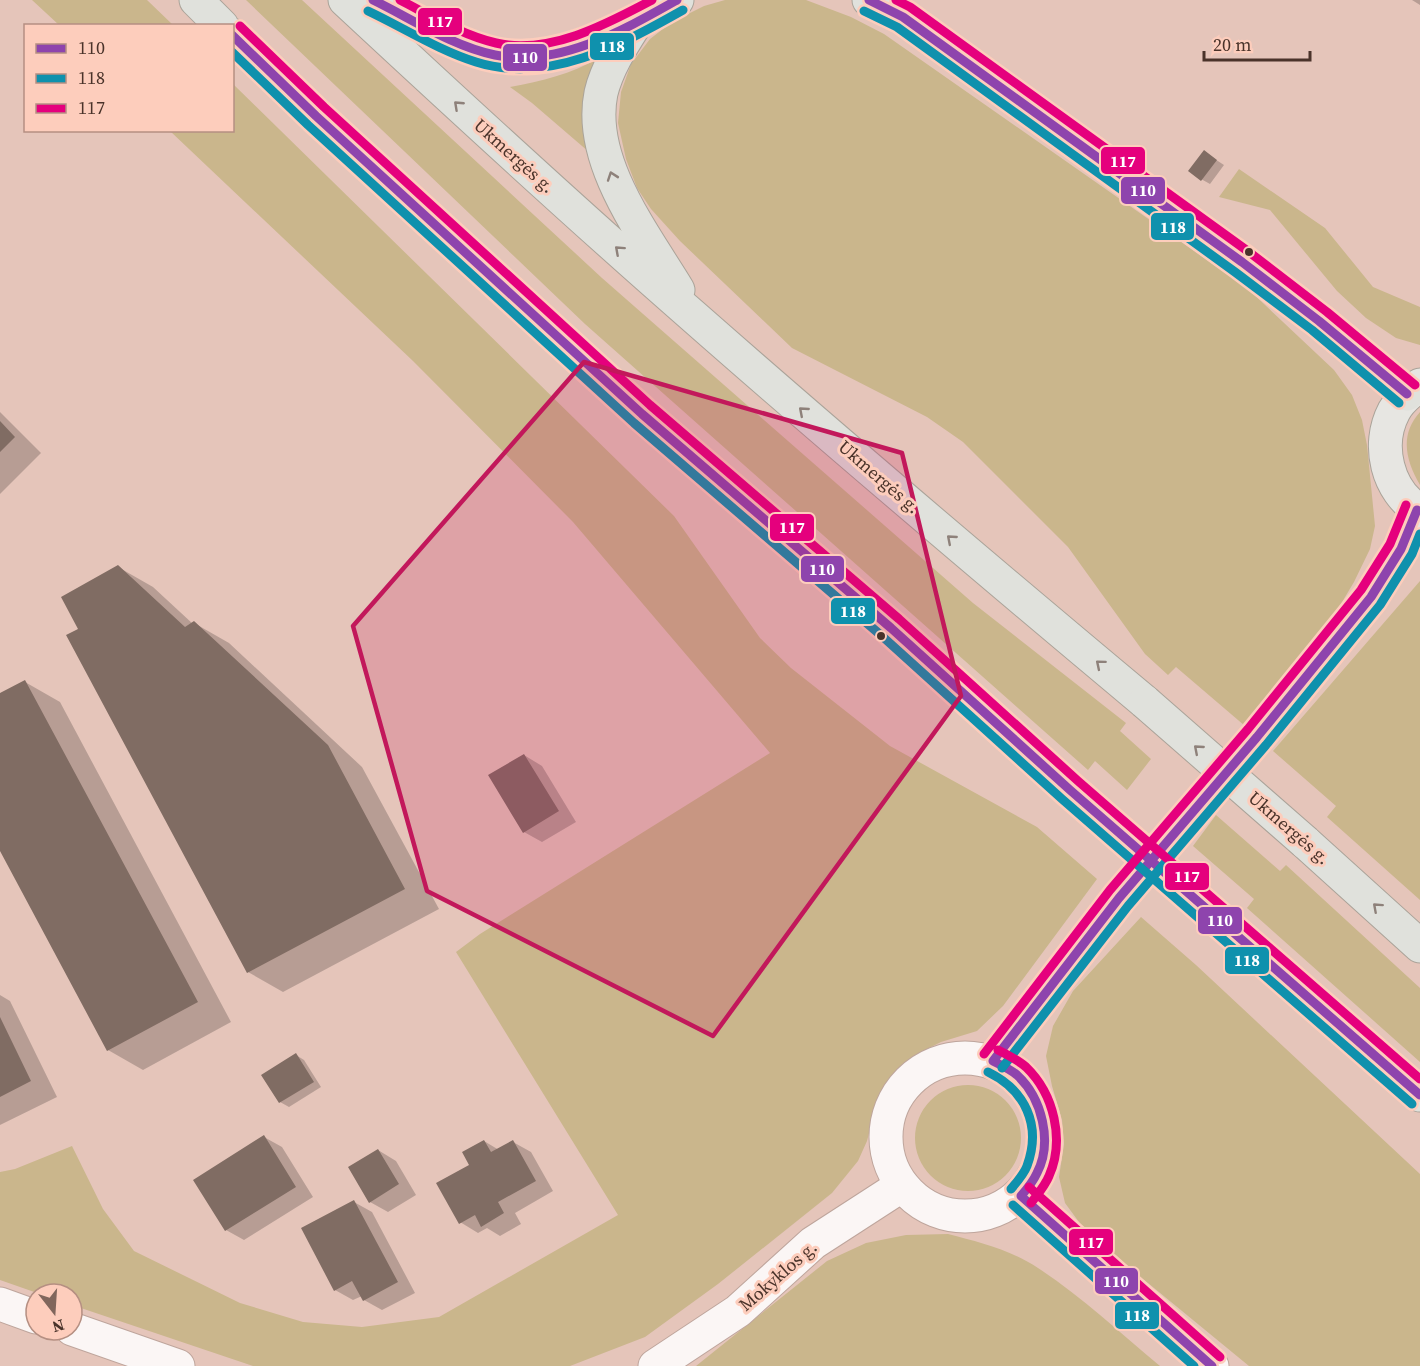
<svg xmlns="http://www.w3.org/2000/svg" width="1420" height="1366" viewBox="0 0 1420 1366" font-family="'Source Serif 4',serif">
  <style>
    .green { fill: #cab68c }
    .shadow { fill: #0003 }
    .building { fill: #806c63 }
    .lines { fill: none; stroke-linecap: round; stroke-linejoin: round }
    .tertiary-casing { stroke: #bea59c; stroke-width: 35 }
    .secondary-casing { stroke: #bea59c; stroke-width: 35 }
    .primary-casing { stroke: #aaa399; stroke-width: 35 }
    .trunk-casing { stroke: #aaa399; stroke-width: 35 }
    .tertiary { stroke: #fbf6f5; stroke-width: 33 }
    .secondary { stroke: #fbf6f5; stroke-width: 33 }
    .primary { stroke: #e7e6e2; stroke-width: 33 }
    .trunk { stroke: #e0e1dc; stroke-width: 33 }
    .trunk-bridge-casing { stroke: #aaa399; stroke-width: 35; stroke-linecap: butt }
    .trunk-bridge { stroke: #e0e1dc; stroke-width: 33 }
    .bus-1-casing { stroke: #fdcdbc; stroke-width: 14 }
    .bus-2-casing { stroke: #fdcdbc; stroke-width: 14 }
    .bus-3-casing { stroke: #fdcdbc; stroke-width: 14 }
    .bus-1 { stroke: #8e44ad; stroke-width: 9 }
    .bus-2 { stroke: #0f91ad; stroke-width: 9 }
    .bus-3 { stroke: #e5007d; stroke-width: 9 }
    .oneway { stroke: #8e817a }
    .marked { fill: #c2185b; fill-opacity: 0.2; stroke: #c2185b; stroke-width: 4.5; stroke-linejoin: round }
    .bus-dot { fill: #4a332a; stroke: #fdcdbc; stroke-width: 2 }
    .labels { text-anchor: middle; stroke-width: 6; stroke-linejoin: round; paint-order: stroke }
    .street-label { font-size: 18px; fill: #4a332a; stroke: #fdcdbc }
    .line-badge { stroke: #fdcdbc; stroke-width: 2 }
    .badge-label { font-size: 16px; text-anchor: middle; font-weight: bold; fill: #fff }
  </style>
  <rect width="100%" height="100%" fill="#e5c5ba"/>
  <path class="green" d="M32 0H147L173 25H59Z
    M246 0H302L602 278 973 603 1126 723 1120 731 1151 759 1127 790 1095 761 1088 770 585 324Z
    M725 0H806L851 17 884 34 1247 288 1334 370 1352 395 1362 420 1367 445 1375 526 1370 549 1354 582 1335 614 1245 726 1176 667 1168 675 1145 654 1068 547 963 442 927 417 792 348 680 241 651 209 637 188 626 159 618 123 621 92 631 64 650 39 672 22 704 6Z
    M599 58 589 152 532 103 510 87C542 81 571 74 599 58Z
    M233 84 674 516 760 638 791 668 890 746 1037 827 1097 879 1003 1006 977 1031 941 1042 919 1053 892 1078 876 1106 867 1141 858 1161 832 1193 718 1284 645 1337 570 1366H253L72 1305V1294H40L0 1280V1172L15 1169 72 1146 103 1209 134 1251 240 1303 303 1322 362 1327 439 1317 618 1215 456 952 480 934 770 753 573 522 413 361 170 131 232 130Z
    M1239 169 1325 228 1373 287 1420 307V345L1396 338 1366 318 1337 291 1270 210 1219 197Z
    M1420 412V485C1406 461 1399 435 1420 412Z
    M1420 581V900L1327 817 1336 806 1273 751Z
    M1216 815 1280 871 1286 865 1420 988V1062L1247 908 1254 899 1193 846Z
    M1141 917 1196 965 1420 1174V1366H1249L1087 1233 1065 1203 1059 1177 1064 1144 1062 1120 1052 1086 1046 1056 1053 1026 1073 991Z
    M915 1138a53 53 0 1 1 106 0a53 53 0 1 1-106 0Z
    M948 1234C979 1242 1011 1250 1038 1268 1081 1296 1120 1333 1160 1366H696L827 1261 866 1243 906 1235Z"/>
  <path class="shadow" d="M1412 0H1420V5Z
    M1204 152 1224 165 1210 184 1201 179Z
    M0 412 41 453 0 494Z
    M118 567 153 587 193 624 194 623 229 643 362 767 439 909 283 992 248 972 80 630Z
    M25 682 60 702 231 1022 143 1070 108 1050 0 848V695Z
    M524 755 542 766 576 822 542 842 524 832Z
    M0 995 10 1001 57 1097 0 1125Z
    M296 1055 304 1060 321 1087 289 1107 280 1102Z
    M264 1137 282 1147 313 1197 244 1240 226 1230Z
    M484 1141 499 1150 513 1142 531 1152 553 1191 515 1213 521 1224 500 1236 487 1228 478 1233 460 1222 471 1165Z
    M378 1150 396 1161 416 1195 388 1212 370 1202Z
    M354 1202 372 1212 415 1293 382 1310 364 1300 362 1296 353 1300 335 1290Z"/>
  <path class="building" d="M1204 150 1217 160 1201 181 1188 171Z
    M0 421 15 437 0 452Z
    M118 565 185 627 194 621 328 745 405 889 247 973 66 635 78 629 61 597Z
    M25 680 198 1002 107 1051 0 851V693Z
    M524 754 559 811 523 833 488 775Z
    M0 1017 31 1081 0 1097Z
    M296 1053 314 1082 279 1103 261 1075Z
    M264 1135 296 1187 225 1231 193 1180Z
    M484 1140 491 1152 513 1140 536 1181 498 1202 504 1213 481 1227 475 1215 459 1224 436 1183 469 1165 462 1152Z
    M378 1149 399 1184 369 1203 348 1167Z
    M354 1200 398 1282 363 1301 352 1281 334 1291 301 1228Z"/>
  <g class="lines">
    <defs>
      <path id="tertiary" d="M0 1304 36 1317
        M72 1329 178 1366
        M655 1366 738 1311 813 1243 901 1186"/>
      <path id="secondary" d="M886 1137a79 79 0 1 1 158 0a79 79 0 1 1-158 0Z
        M993 1061 1119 898 1257 737 1371 597 1401 549 1417 510
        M1021 1196 1212 1366"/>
      <path id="primary" d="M1420 385C1410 392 1400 400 1394 411 1376 445 1387 491 1420 511"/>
      <path id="trunk" d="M196 0 222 26
        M345 0C460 107 575 213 693 316 842 447 993 575 1145 702
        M373 0C413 18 452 45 495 55 550 69 630 27 677 0
        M869 0 903 17 1242 262 1319 321 1407 394
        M636 23C622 45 607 68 601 93 587 161 644 234 678 290
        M232 35 316 116 642 414 891 628 1070 790
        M1305 842 1420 946
        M1229 928 1420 1095"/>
    </defs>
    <use href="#tertiary" class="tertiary-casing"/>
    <use href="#secondary" class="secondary-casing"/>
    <use href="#primary" class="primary-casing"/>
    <use href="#trunk" class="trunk-casing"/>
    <use href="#tertiary" class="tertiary"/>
    <use href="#secondary" class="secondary"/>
    <use href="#primary" class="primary"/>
    <use href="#trunk" class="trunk"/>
    <defs>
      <path id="trunk-bridge" d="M1145 702 1305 842
        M1070 790 1229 928"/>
    </defs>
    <use href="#trunk-bridge" class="trunk-bridge-casing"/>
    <use href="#trunk-bridge" class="trunk-bridge"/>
    <defs>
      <path id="bus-1" d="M373 0C412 19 452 46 495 55 558 68 624 30 677 0
        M869 0 903 17 1242 262 1319 321 1407 394
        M232 35 316 116 642 414 891 628 1070 790 1420 1095
        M993 1061 1119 898 1257 737 1371 597 1401 549 1417 510
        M993 1061C1001 1065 1010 1069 1017 1075 1042 1098 1053 1142 1037 1173 1033 1182 1027 1189 1021 1196
        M1021 1196 1212 1366"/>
      <path id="bus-2" d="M368 11C404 28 438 50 476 62 548 85 621 45 683 10
        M864 11 897 27 1235 272 1312 330 1399 403
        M232 52 308 125 634 423 883 637 1062 799 1412 1104
        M1002 1068 1128 906 1266 745 1380 605 1412 554 1420 534
        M988 1072C1025 1090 1042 1125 1027 1166 1024 1174 1017 1182 1011 1189
        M1013 1205 1194 1366"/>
      <path id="bus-3" d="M400 0C431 16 462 35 496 43 550 55 607 24 652 0
        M896 0 910 7 1249 252 1327 312 1415 385
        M240 26 324 107 650 405 899 619 1078 781 1420 1079
        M998 1050C1008 1055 1018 1060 1026 1067 1054 1094 1065 1140 1049 1176 1045 1186 1037 1195 1031 1203
        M984 1054 1110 890 1248 729 1361 590 1390 544 1406 505
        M1029 1187 1220 1357"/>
    </defs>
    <use href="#bus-1" class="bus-1-casing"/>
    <use href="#bus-2" class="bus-2-casing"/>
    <use href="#bus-3" class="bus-3-casing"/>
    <use href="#bus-1" class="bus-1"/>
    <use href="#bus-2" class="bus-2"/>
    <use href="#bus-3" class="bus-3"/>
  </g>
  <defs><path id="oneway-chevron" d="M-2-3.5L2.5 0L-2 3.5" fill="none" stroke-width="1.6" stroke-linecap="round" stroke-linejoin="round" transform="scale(1.5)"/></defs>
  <g class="oneway">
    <use href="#oneway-chevron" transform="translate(458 105) rotate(-137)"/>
    <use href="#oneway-chevron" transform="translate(612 176) rotate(-109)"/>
    <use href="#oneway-chevron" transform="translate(619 250) rotate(-138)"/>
    <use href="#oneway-chevron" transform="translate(803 411) rotate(-139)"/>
    <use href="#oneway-chevron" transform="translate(951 539) rotate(-139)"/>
    <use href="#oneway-chevron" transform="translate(1100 664) rotate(-140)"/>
    <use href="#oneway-chevron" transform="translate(1198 749) rotate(-139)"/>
    <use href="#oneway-chevron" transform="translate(1377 907) rotate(-138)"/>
  </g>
  <path class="marked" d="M584 362 902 453 961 696 713 1036 427 891 353 626Z"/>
  <g class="bus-dot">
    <circle cx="1249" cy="252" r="5"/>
    <circle cx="881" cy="636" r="5"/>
  </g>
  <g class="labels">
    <g class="street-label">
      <text transform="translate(514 156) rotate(42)" y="6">Ukmergės g.</text>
      <text transform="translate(879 477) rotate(41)" y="6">Ukmergės g.</text>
      <text transform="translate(1289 828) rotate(41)" y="6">Ukmergės g.</text>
      <text transform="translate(778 1276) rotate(-41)" y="6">Mokyklos g.</text>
    </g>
  </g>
  <g class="line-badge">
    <rect x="417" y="7" width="46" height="29" rx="6" fill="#e5007d"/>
    <rect x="589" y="32" width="46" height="29" rx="6" fill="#0f91ad"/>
    <rect x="502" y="43" width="46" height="29" rx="6" fill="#8e44ad"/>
    <rect x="1100" y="146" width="46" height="29" rx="6" fill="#e5007d"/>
    <rect x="1120" y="176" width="46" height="29" rx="6" fill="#8e44ad"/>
    <rect x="1150" y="212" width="45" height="29" rx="6" fill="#0f91ad"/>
    <rect x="769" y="513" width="46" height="29" rx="6" fill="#e5007d"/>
    <rect x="800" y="555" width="45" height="28" rx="6" fill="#8e44ad"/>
    <rect x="830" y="597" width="46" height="28" rx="6" fill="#0f91ad"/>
    <rect x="1164" y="862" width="46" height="29" rx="6" fill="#e5007d"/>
    <rect x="1197" y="906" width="46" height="29" rx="6" fill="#8e44ad"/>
    <rect x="1224" y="946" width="46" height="29" rx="6" fill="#0f91ad"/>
    <rect x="1068" y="1228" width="46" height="28" rx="6" fill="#e5007d"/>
    <rect x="1094" y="1267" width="45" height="28" rx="6" fill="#8e44ad"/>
    <rect x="1114" y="1301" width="46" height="29" rx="6" fill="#0f91ad"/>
  </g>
  <g class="badge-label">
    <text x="440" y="27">117</text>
    <text x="612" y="52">118</text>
    <text x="525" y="63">110</text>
    <text x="1123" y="167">117</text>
    <text x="1143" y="196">110</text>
    <text x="1173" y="233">118</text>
    <text x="792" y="533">117</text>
    <text x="822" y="575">110</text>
    <text x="853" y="617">118</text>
    <text x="1187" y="882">117</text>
    <text x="1220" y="926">110</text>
    <text x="1247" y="966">118</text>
    <text x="1091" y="1248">117</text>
    <text x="1116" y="1287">110</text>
    <text x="1137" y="1321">118</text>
  </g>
  <rect x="24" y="24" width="210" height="108" fill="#fdcdbc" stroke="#b58f82" stroke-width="1.5"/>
  <rect x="36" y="44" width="30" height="9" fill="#8e44ad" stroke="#b58f82" stroke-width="1.5"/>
  <text x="78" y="54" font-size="18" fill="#4a332a">110</text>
  <rect x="36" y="74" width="30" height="9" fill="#0f91ad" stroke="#b58f82" stroke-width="1.5"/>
  <text x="78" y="84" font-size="18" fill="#4a332a">118</text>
  <rect x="36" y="104" width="30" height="9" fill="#e5007d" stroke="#b58f82" stroke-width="1.5"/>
  <text x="78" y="114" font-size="18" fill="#4a332a">117</text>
  <g transform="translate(54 1312) rotate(163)"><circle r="28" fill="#fdcdbc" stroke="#b58f82" stroke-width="1.5"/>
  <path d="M0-4.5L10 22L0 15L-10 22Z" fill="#80665c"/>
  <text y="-9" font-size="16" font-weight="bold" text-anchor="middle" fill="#4a332a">N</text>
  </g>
  <path d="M1204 51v9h106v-9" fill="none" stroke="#4a332a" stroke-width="3"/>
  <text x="1213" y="51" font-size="18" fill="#4a332a" stroke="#fdcdbc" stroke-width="4.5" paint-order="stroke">20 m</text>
</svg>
